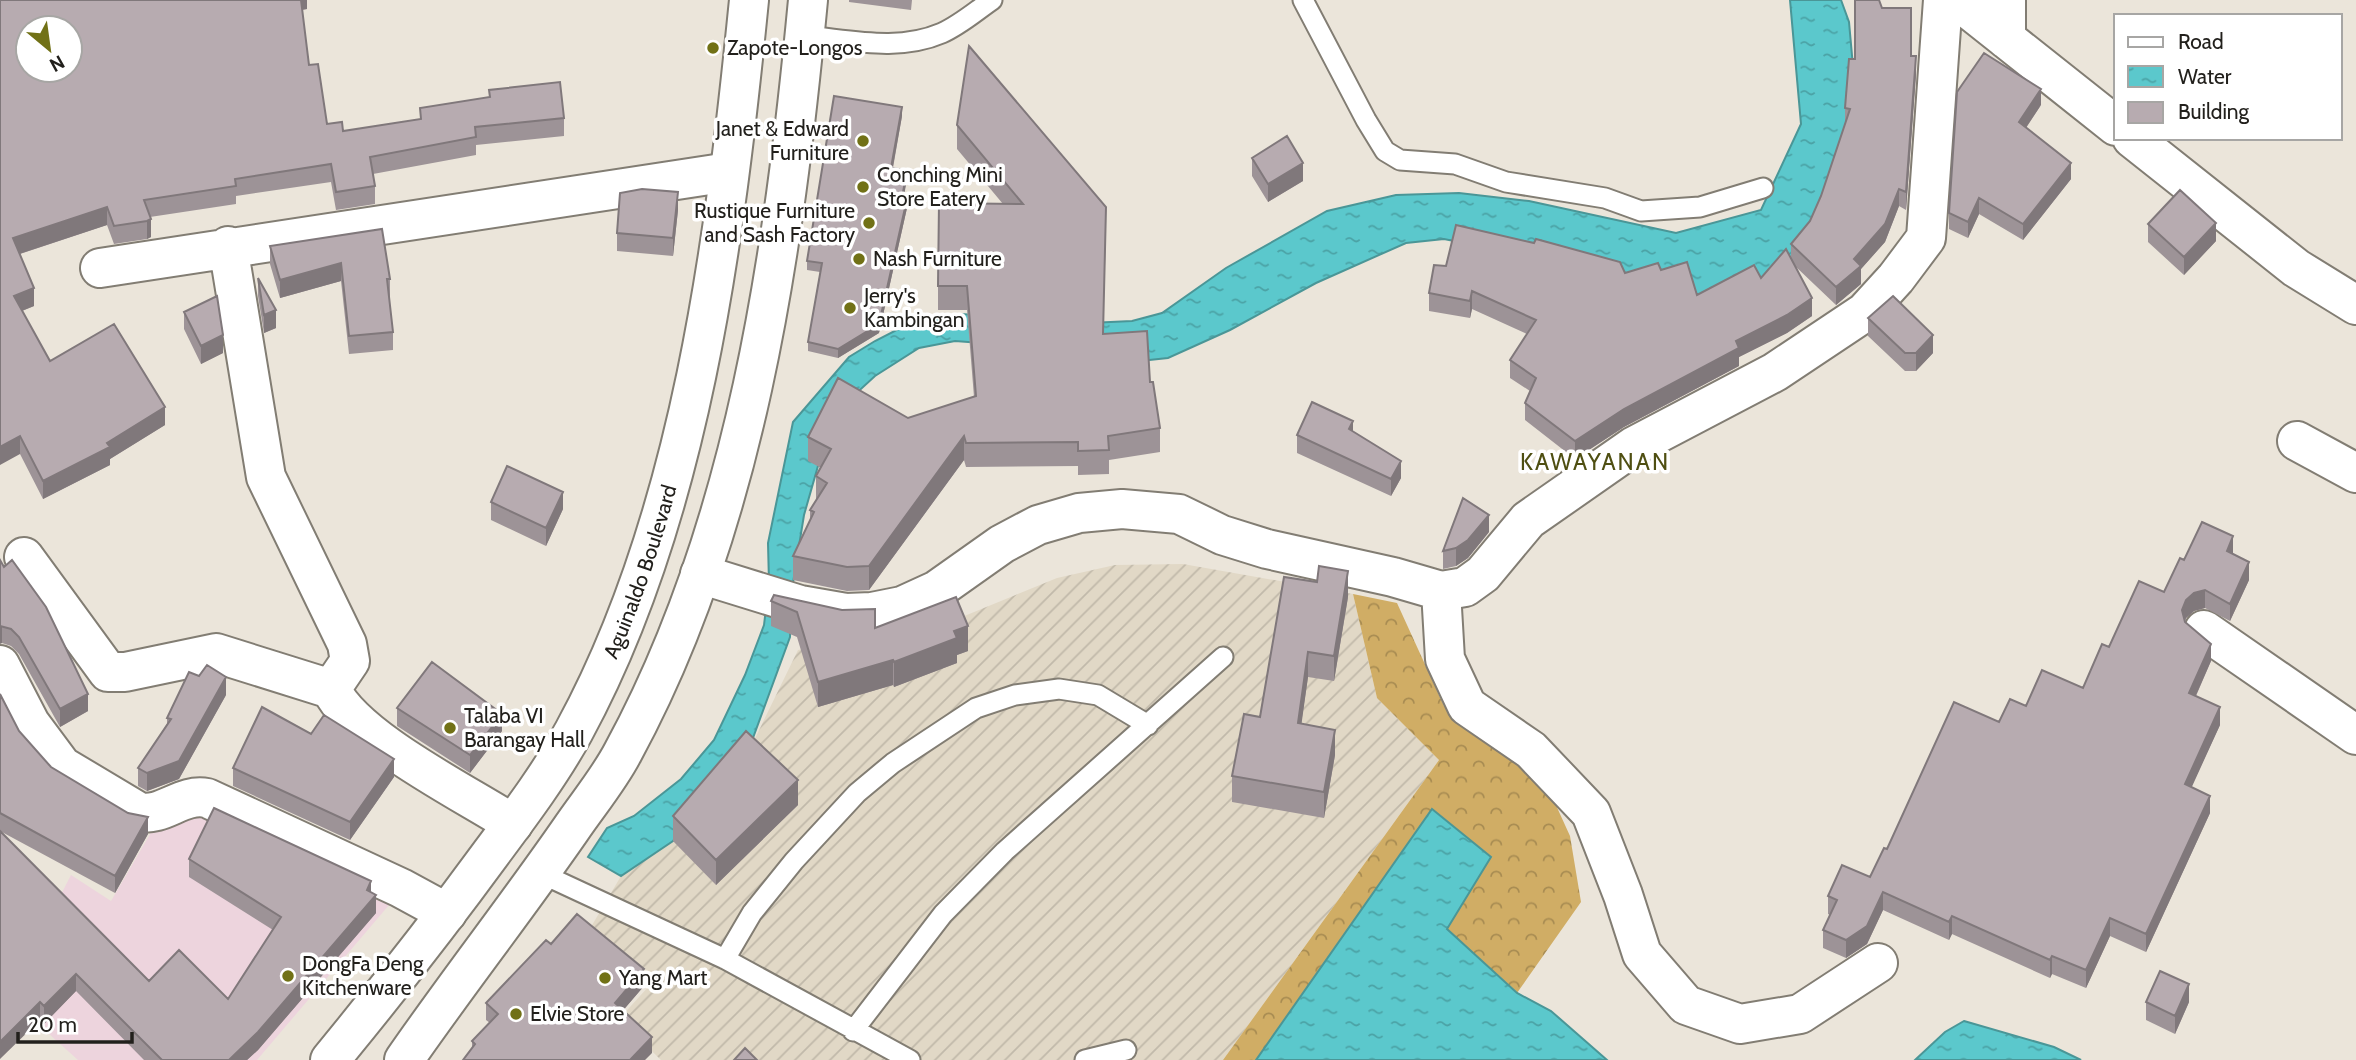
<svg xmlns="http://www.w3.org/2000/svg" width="2356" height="1060" viewBox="0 0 2356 1060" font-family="Cabin,sans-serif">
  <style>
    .commercial { fill: #edd4dd }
    .industrial { fill: url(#industrial-furrows) }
    .forest { fill: url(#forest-crowns) }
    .water { fill: url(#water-ripples); stroke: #4a9697; stroke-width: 2 }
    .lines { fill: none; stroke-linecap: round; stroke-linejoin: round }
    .lane-casing { stroke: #827d73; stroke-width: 23 }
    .street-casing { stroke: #827d73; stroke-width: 42 }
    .highway-casing { stroke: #827d73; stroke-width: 42 }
    .lane { stroke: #fff; stroke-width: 19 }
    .street { stroke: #fff; stroke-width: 38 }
    .highway { stroke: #fff; stroke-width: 38 }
    .wall { fill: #9d9397 }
    .shaded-wall { fill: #80787b }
    .building { fill: #b7abb0; stroke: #80787b; stroke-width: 2; fill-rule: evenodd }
    .poi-dot { fill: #717116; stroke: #fff; stroke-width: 2.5 }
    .labels { text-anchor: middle; stroke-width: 7; stroke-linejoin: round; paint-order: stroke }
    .poi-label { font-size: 21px; fill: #22201c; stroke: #fff; text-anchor: start }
    .street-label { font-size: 21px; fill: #22201c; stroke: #fff }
    .neighbourhood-label { font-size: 23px; letter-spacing: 2px; fill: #4f4f12; stroke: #fff }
  </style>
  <defs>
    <pattern id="industrial-furrows" width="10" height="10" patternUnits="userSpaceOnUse" patternTransform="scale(1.75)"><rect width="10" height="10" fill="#e1d8c6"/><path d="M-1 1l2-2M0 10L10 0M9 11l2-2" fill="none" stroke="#c1b9aa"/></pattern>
    <pattern id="forest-crowns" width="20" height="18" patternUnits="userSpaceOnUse" patternTransform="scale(1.75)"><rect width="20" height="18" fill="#d0ad65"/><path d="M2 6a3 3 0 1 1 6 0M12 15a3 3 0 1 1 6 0" fill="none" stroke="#a88c52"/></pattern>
    <pattern id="water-ripples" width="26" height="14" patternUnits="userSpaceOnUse" patternTransform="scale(1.75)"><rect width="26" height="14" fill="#5bc8cc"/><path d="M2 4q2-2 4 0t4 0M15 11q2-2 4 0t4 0" fill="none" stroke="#4ba2a5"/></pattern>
  </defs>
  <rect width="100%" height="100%" fill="#ebe5da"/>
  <path class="commercial" d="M190 801 395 898 257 1060H78L0 990 55 906 71 875 111 901 156 824Z"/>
  <path class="industrial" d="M1183 564 1353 594 1377 698 1439 760 1223 1060H661L619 1019 650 985 588 932 621 876 673 841 746 757 798 650 957 619 1057 578 1115 565Z"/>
  <path class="forest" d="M1353 594 1397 603 1444 706 1545 781 1570 836 1581 902 1517 993 1447 929 1491 857 1432 809 1256 1060H1223L1439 760 1377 698Z"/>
  <path class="water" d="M1790 0H1841L1849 22 1855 89 1827 223 1776 280 1690 306 1519 254 1444 239 1406 243 1316 283 1230 330 1168 358 1121 363 1034 347 955 341 919 348 875 376 851 398 822 452 804 515 792 589 790 637 746 757 673 841 621 876 588 857 607 828 634 816 681 779 714 740 745 675 764 625 769 583 768 543 793 422 849 357 875 341 916 320 961 314 1089 323 1132 321 1162 313 1226 268 1327 211 1396 195 1459 193 1529 201 1676 233 1761 210 1801 124Z
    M1432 809 1491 857 1447 929 1517 993 1551 1011 1607 1060H1256Z
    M1964 1021 2054 1047 2081 1060H1915L1945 1032Z"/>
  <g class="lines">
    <defs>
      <path id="lane" d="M1303 0 1366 120 1385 151 1400 160 1455 164 1506 182 1605 198 1641 211 1700 207 1763 188
        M804 36C851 40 898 52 942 33 960 25 976 11 992 0
        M540 873 725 959 910 1060
        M725 959 752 913 794 861 857 793 893 763 976 708 1015 695 1059 689 1098 695 1148 725
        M853 1031 943 914 1005 851 1223 657
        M1085 1060 1126 1050"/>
      <path id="street" d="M1951 0 1961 3 2116 126
        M2006 39V0
        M2132 138 2296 268 2356 305
        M228 246 266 477 347 644 350 661 331 689C355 739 465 793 513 824
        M100 268 729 172
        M2297 441 2356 473
        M24 557 108 672H125L216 653 331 689
        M700 574 800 605 846 613 872 612 902 606 937 590 1002 544 1038 525 1079 513 1122 509 1179 514 1222 535 1267 549 1393 577 1441 591 1465 587 1483 574 1528 520 1634 446 1775 372 1865 312 1896 278 1926 238 1943 0
        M1441 591 1445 659 1467 706 1531 750 1591 813 1623 895 1642 954 1686 1005 1740 1024 1800 1014 1878 963
        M2204 630 2356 735
        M0 665 30 723 62 766 139 812C164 817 181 793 207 798L401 888 447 913"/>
      <g id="highway">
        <path id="s1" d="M330 1060C386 992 440 923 492 852 521 813 551 773 574 731 691 516 725 241 749 0"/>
        <path d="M404 1060C458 982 517 907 571 829 588 804 609 779 623 752 746 526 784 253 808 0"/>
      </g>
    </defs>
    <use href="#lane" class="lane-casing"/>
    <use href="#street" class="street-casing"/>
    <use href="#highway" class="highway-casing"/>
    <use href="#lane" class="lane"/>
    <use href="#street" class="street"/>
    <use href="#highway" class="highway"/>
  </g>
  <path class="wall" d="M0 0H307V9L302 10 309 65 327 124 343 131 420 119V108L489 97V90L564 118V136L476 145V155L373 174 375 186V204L336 210 331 182 236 196V204L150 217 151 237 147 239 114 244 107 225 20 254 34 306 22 311 50 361 165 425 110 459V465L43 499 20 454Z
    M849 0H912L911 10 849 2Z
    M1882 8 1911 56 1916 74 1906 210 1899 206 1885 242 1861 269V284L1836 305 1795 266 1812 316 1787 333 1739 357V366L1624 427 1575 459 1525 420V403L1530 391 1510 378V360L1527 334 1472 309 1470 318 1429 311V293L1446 266 1625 273 1661 270 1697 295 1761 278 1791 257V244L1810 221 1821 196 1845 125V108L1855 59Z
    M2041 105 2026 128 2071 179 2023 240 1979 214 1968 238 1949 229V213Z
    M902 116 893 168 907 179 903 198 907 208 879 333 838 358 808 351V342L820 272 807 270V261Z
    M957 125 1106 231 1103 334 1150 382 1160 428V452L1109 460V474L1078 475V466L966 467 964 460 869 590 847 591 793 580V556L810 520V510L816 501V476L821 468 808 461V437L908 418 974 397 967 310H938V286L1003 204 957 149Z
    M1252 158 1303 181 1268 202 1252 176Z
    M678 210 673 256 617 251V233Z
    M2148 224 2216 241 2184 275 2148 242Z
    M270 246 390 279V297H389L393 332V350L349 354 341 281 280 298 270 264Z
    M258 278 276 328 264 333 258 296Z
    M184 312 223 353 201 364 184 329Z
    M1868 318 1933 353 1916 371H1905L1868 336Z
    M1353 431 1401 478 1391 496 1297 453V435Z
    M491 502 563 509 546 546 491 520Z
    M1489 532 1468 558 1456 566 1443 569V551Z
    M2233 554 2249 580 2230 621 2205 608 2194 611 2186 618 2185 622 2211 661 2196 696 2220 725 2191 787 2210 813 2146 952 2110 936 2086 988 2052 974 2050 978 1952 934 1949 940 1883 910 1867 944 1846 958 1823 948V930L1830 915 1828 914V896L1870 877 1887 849 1999 722 2026 706 2083 688 2109 647 2164 592 2184 560Z
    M0 560 88 711 60 727 19 654 11 646 2 643Z
    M1348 597 1334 681 1308 677 1301 724 1335 755 1324 818 1232 802V776L1260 717Z
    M771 601 875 628 968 651 957 655V663L894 687 893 685 818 707 797 637 771 626Z
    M0 694 19 731 51 767 148 834 115 893 0 831Z
    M226 695 179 779 147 791 138 786V768L167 724V718Z
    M397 708 502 731 470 773 397 726Z
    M311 734 394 777 350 840 233 786V768Z
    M798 805 716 885 673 841V816Z
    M0 831 149 981 228 999 273 930 189 877V859L371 892 376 913 258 1050 247 1060H144L76 991 44 1024 40 1020Z
    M551 944 644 986 623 1010 652 1053 472 1047V1041L490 1023 486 1020V1003Z
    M2146 1002H2189L2175 1034 2146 1020Z"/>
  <path class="shaded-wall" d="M300 0H307V9L300 10Z
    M1916 56V74L1906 210V192Z
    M2041 89V105L2019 138V122Z
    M902 107V116L891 177V168Z
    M1303 163V181L1268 202V184Z
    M2071 163V179L2023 240V224Z
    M907 170V179L902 207V198Z
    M1899 189V206L1885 242 1861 269V284L1836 305V287Z
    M678 192V210L673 256V238Z
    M1979 198V214L1968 238V222Z
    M907 199V208L879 333 838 358V349Z
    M107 207V225L13 256V238Z
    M151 219V237L147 239V221Z
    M2216 223V241L2184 275V257Z
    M341 263V281L280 298V280Z
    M34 288V306L14 314V296Z
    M1472 291V309L1470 318V301Z
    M1812 298V316L1787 333 1739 357V366L1624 427 1575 459V441L1624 409 1736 341Z
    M276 310V328L264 333V315Z
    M223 335V353L201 364V346Z
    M1933 335V353L1916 371V353Z
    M165 407V425L110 459V465L43 499V481Z
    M1353 421V439L1349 429Z
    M20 436V454L0 465V447Z
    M964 436V460L869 590V566Z
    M1401 461V478L1391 496V479Z
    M563 492V509L546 546V528Z
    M1489 515V532L1468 558 1456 566V548Z
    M2233 536V554L2227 551Z
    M2249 562V580L2230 621V604Z
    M1348 571V597L1334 681V656Z
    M2205 590V608L2194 611 2186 618 2182 628V610L2186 600 2194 593Z
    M0 626H2V643L0 644Z
    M968 626V651L957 655V663L894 687V662L954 631Z
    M2211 644V661L2189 711V693Z
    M1308 652V677L1298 749V723Z
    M893 660V685L818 707V682Z
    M226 677V695L179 779 147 791V773Z
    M88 694V711L60 727V709Z
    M2220 707V725L2185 802V784Z
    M502 714V731L470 773V755Z
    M1335 730V755L1324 818V792Z
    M394 759V777L350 840V822Z
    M798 780V805L716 885V860Z
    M2210 796V813L2146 952V934Z
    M148 817V834L115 893V876Z
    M371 881V898L376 895V913L258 1050 247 1060H229L367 890Z
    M1883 892V910L1867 944 1846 958V940Z
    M1952 916V934L1949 940V922Z
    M2110 918V936L2086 988V970Z
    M2052 956V974L2050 978V960Z
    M644 969V986L615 1020V1003Z
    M76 974V991L44 1024V1006Z
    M2189 984V1002L2175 1034V1016Z
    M40 1002V1020L0 1059V1042Z
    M652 1037V1053L645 1060H630Z"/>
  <path class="building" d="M0 0H301L309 65 318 64 327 124 342 122 343 131 421 119 420 108 490 97 489 90 560 82 564 118 475 127 476 137 370 157 375 186 336 192 331 164 235 179 236 186 144 200 151 219 147 221 114 226 107 207 13 238 34 288 14 296 50 361 114 324 165 407 107 443 110 447 43 481 20 436 0 447ZM28 28H70V70H28Z
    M1855 0H1879L1882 8H1911V56H1916L1906 192 1899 189 1885 224 1854 259 1861 266 1836 287 1791 244 1810 221 1821 196 1850 109 1845 108 1849 59H1855Z
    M969 46 1106 207 1103 334 1147 331 1150 382H1153L1160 428 1108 436 1109 450 1078 451V442L966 443 964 436 869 566 847 567 793 556 814 512 810 510 827 483 816 476 831 449 808 437 838 378 908 418 976 396 967 286H938L939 203 1023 204 957 125Z
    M1984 53 2041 89 2019 122 2071 163 2023 224 1979 198 1968 222 1949 213 1957 92Z
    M834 96 902 107 891 168 907 170 902 198 907 199 879 324 838 349 808 342 822 263 807 261Z
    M1287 136 1303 163 1268 184 1252 158Z
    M642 189 678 192 673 238 617 233 620 193Z
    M2180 190 2216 223 2184 257 2148 224Z
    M1456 225 1534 243 1536 239 1620 262 1625 273 1658 263 1661 270 1687 262 1697 295 1754 265 1761 278 1786 249 1812 298 1787 315 1736 341 1739 348 1624 409 1575 441 1525 403 1536 378 1510 360 1536 320 1472 291 1470 301 1429 293 1434 265 1446 266Z
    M382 229 390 279H387L393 332 349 336 341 263 280 280 270 246Z
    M258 278 276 310 264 315Z
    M217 296 223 335 201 346 184 312Z
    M1893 296 1933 335 1916 353H1905L1868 318Z
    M1312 402 1353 421 1349 429 1401 461 1391 479 1297 435Z
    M507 466 563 492 546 528 491 502Z
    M1463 498 1489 515 1468 540 1456 548 1443 551Z
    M2202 522 2233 536 2227 551 2249 562 2230 604 2205 590 2194 593 2186 600 2182 610 2185 622 2211 644 2189 693 2220 707 2185 784 2210 796 2146 934 2110 918 2086 970 2052 956 2050 960 1952 916 1949 922 1883 892 1867 926 1846 940 1823 930 1837 900 1828 896 1842 865 1870 877 1884 848 1887 849 1954 702 1999 722 2010 699 2026 706 2042 670 2083 688 2102 644 2109 647 2139 581 2164 592 2180 558 2184 560Z
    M0 560 4 567 12 560 46 607 88 694 60 709 19 637 11 629 0 626Z
    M1319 566 1348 571 1334 656 1308 652 1298 723 1335 730 1324 792 1232 776 1244 714 1260 717 1284 577 1317 582Z
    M774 595 842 610 875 609V628L956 597 968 626 954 631 957 638 894 662 893 660 818 682 797 612 771 601Z
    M432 662 502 714 470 755 397 708Z
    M207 665 226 677 179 761 147 773 138 768 171 719 167 718 189 672 199 676Z
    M0 694 19 731 51 767 128 813 148 817 115 876 0 813Z
    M262 707 311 734 324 715 394 759 350 822 233 768Z
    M746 731 798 780 716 860 673 816Z
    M214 808 371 881 367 890 376 895 258 1032 229 1060H162L76 974 44 1006 40 1002 0 1042V831L149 981 179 950 228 999 281 917 189 859Z
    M577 914 644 969 615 1003 652 1037 630 1060H463L475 1044 472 1041 498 1014 486 1003 546 940 551 944Z
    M2160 971 2189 984 2175 1016 2146 1002Z
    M745 1048 757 1060H734Z"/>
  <g class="poi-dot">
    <circle cx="713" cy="48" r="7"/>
    <circle cx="863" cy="141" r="7"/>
    <circle cx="863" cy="187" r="7"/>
    <circle cx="869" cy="223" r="7"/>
    <circle cx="859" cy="259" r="7"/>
    <circle cx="850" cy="308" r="7"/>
    <circle cx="450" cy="728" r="7"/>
    <circle cx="288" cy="976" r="7"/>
    <circle cx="605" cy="978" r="7"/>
    <circle cx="516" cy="1014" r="7"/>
  </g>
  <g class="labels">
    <g class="poi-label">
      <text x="727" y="55">Zapote-Longos</text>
      <text x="849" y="136" text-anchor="end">Janet &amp; Edward<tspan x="849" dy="24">Furniture</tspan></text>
      <text x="877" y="182">Conching Mini<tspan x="877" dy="24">Store Eatery</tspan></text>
      <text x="855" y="218" text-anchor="end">Rustique Furniture<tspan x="855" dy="24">and Sash Factory</tspan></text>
      <text x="873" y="266">Nash Furniture</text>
      <text x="864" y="303">Jerry's<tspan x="864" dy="24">Kambingan</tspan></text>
      <text x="464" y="723">Talaba VI<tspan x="464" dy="24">Barangay Hall</tspan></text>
      <text x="302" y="971">DongFa Deng<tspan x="302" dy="24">Kitchenware</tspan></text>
      <text x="619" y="985">Yang Mart</text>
      <text x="530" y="1021">Elvie Store</text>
    </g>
    <g class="street-label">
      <text dy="7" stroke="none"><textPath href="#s1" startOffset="583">Aguinaldo Boulevard</textPath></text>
    </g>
    <g class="neighbourhood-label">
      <text x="1595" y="470">KAWAYANAN</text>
    </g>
  </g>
  <rect x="2114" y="14" width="228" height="126" fill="#ffffff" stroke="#a7a6a4" stroke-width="2"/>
  <rect x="2128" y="37" width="35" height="10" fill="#ffffff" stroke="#a7a6a4" stroke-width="2"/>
  <text x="2178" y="49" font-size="21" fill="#22201c">Road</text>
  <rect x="2128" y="66" width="35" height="21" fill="url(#water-ripples)" stroke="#a7a6a4" stroke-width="2"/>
  <text x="2178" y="84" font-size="21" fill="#22201c">Water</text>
  <rect x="2128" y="102" width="35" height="21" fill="#b7abb0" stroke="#a7a6a4" stroke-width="2"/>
  <text x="2178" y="119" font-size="21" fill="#22201c">Building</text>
  <g transform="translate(49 49) rotate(151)"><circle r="33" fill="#ffffff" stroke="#a7a6a4" stroke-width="2"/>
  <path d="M0-5L12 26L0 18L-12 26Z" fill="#717116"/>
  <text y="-10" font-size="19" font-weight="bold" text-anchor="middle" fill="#22201c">N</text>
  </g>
  <path d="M18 1032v10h114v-10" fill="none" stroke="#22201c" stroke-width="3.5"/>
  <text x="28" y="1032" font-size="21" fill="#22201c" stroke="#ffffff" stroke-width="5" paint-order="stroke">20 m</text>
</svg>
